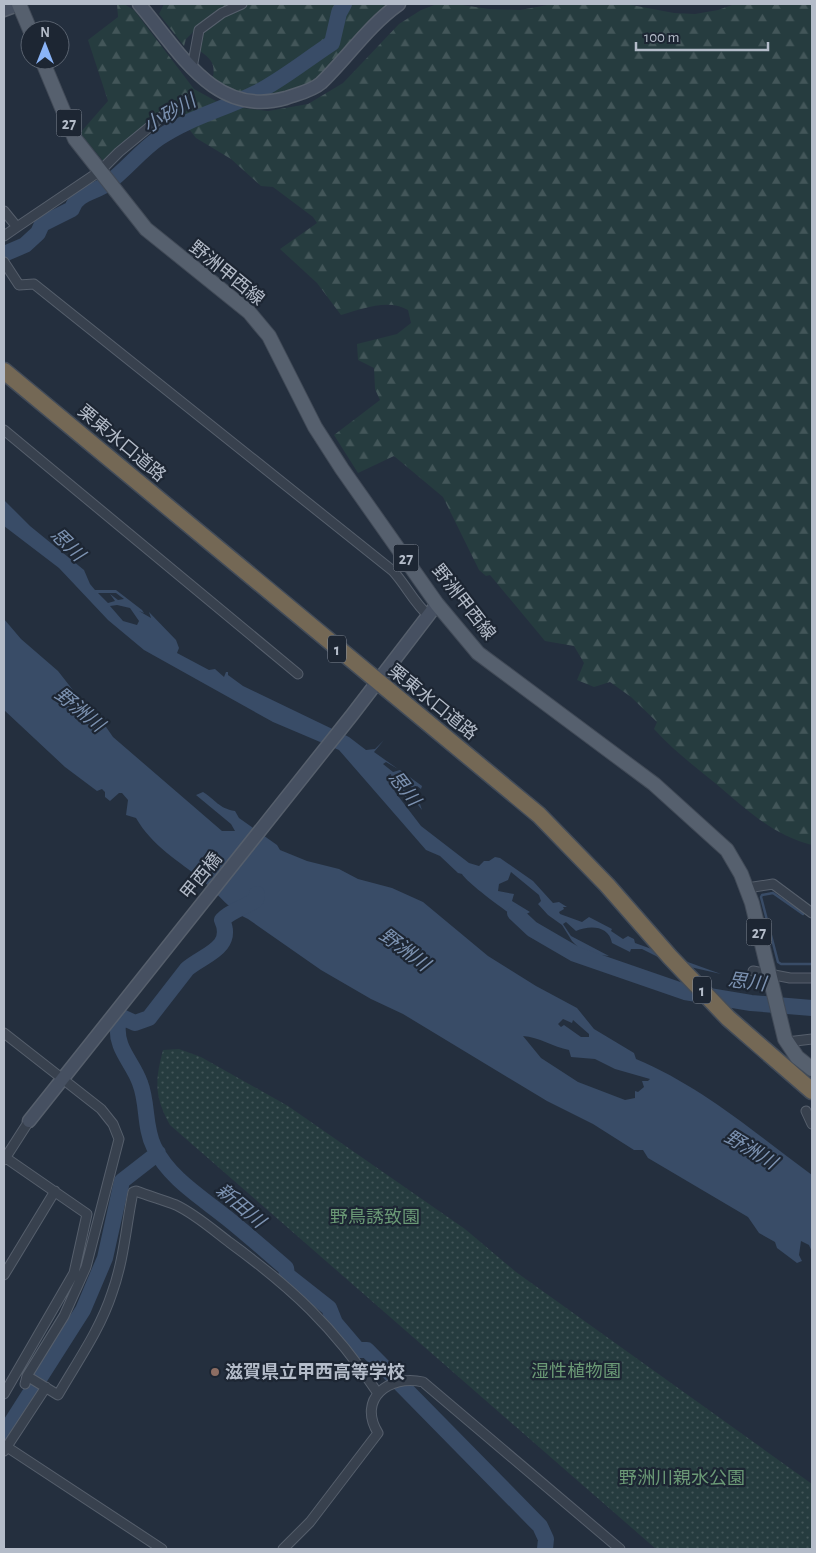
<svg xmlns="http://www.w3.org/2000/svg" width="816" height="1553" viewBox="0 0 816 1553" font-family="'Alegreya Sans','Noto Sans JP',sans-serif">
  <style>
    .forest { fill: url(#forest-firs) }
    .park { fill: url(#park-dots) }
    .water { fill: #394c67; fill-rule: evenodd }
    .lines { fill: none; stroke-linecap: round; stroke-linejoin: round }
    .stream { stroke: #394c67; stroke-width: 2.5 }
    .river { stroke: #394c67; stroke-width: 16 }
    .street-casing { stroke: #565f6c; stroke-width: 11 }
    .secondary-casing { stroke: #565f6c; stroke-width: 15 }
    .primary-casing { stroke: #414a57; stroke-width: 16 }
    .highway-casing { stroke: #434c59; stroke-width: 19 }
    .street { stroke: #38414e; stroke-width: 9 }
    .secondary { stroke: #465061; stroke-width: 12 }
    .primary { stroke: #56606e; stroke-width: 14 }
    .highway { stroke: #746855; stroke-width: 16 }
    .education-dot { fill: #8d6e63; stroke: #1d2633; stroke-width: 2 }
    .labels { text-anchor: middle; stroke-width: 4.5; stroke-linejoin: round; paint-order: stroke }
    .shield { fill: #1d2633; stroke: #878f9c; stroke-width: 1 }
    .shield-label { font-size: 16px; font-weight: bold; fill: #b4bcc9 }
    .street-label { font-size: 18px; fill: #b4bcc9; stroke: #1d2633 }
    .park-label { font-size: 18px; fill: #6b9a76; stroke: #1d2633 }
    .poi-label { font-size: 18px; font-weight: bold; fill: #b4bcc9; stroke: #1d2633; text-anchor: start }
    .water-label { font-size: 19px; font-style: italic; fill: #7c92b1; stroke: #1d2633 }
  </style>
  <defs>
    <pattern id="forest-firs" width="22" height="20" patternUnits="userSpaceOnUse" patternTransform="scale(1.25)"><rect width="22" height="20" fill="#263c3f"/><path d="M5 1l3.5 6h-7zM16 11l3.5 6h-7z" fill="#435659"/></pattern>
    <pattern id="park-dots" width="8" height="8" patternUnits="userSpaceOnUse" patternTransform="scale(1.25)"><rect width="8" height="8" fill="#263c3f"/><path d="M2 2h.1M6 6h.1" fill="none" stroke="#435659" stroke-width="1.8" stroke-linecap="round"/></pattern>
  </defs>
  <rect width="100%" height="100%" fill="#242f3e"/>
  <path class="forest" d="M117 4H124L134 10 194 89 225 106 268 111 308 104 343 83 399 24 421 10 437 4H455L489 9 520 10 553 4H626L674 13 695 14 718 10 735 4H812V845C772 835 746 809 715 783 694 766 673 750 654 729L657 722 631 697 610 682 594 687 577 680 584 663 574 646 545 641 490 575 486 576 479 570 443 497 394 456 358 473 334 435 380 400 375 389 374 368 358 360 357 344 397 334 411 323 408 310C389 298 361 309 341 315L317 283 280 249 317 223 313 217 273 187 261 186 231 159 196 138 174 110 104 162 80 133 108 101 88 40 118 17Z
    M164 4H390C355 41 318 99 260 97 243 96 227 87 212 81 216 66 213 60 200 51V38L209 26 201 24 186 39 184 46 159 14Z"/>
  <path class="park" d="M179 1049 201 1057 288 1106 465 1229 516 1272 812 1484V1549H656L170 1125C154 1096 155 1081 163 1050Z"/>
  <path class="water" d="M4 500 30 526 84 570 90 584 95 590H116L142 610 144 613 139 611 151 618 149 612 176 640 179 648 177 653 209 670 215 669 224 677 226 672H228V675L243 686 349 737 366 750 375 749 384 740 374 752 398 769 386 762 383 764 393 772 400 770 422 786 421 789 417 786 415 789 422 810 418 805 414 789 408 785 402 774 394 776 404 790 409 791 406 802 405 796 408 792H403L402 788 396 785 395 781 392 783 391 774 388 775 395 792 421 826 469 863 479 866 484 861H489L495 857 500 858 533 881 553 903 559 902 567 907H563L564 909 559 912 560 914 582 922 589 917 612 929 611 931 623 939 628 936 634 939 635 943 721 974 668 962 642 949H631L630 952 612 943C609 925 589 925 576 931L566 922 563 924 571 936 609 956 600 955 603 961 595 955 587 956 572 941 562 925 548 915 538 904 541 901 539 895 511 872 508 880 499 884 498 891 514 894 512 901 530 912 521 917 532 927 561 941 565 948 573 951C561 952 468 886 462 874L458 873 440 856 426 850 339 750 273 722 144 650 108 620 59 568 4 526ZM98 593H116L124 599 118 600 110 594 115 601 108 603ZM117 605 130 608 139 621 137 625 123 621 110 606Z
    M4 619 21 639 58 671 76 694 95 711 113 737 222 831H235L231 824 196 795 203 792C216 800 218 808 235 811L239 818 277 845 280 850 307 861 339 869 358 879 392 888 423 902 488 956 536 986 577 1008 594 1029 634 1053 636 1059C701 1086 755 1133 812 1175V1252L809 1245 801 1241 799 1255 802 1261 797 1263 777 1248 775 1242 759 1233 748 1217 648 1158 643 1150H634L593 1124 547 1101 403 1014 371 999 321 970 248 919 238 914 230 917 231 937 229 938 226 919 244 909V905H228C219 897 212 888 202 880 179 861 152 846 136 818L126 815 128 800 122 793H119L110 801 105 797V792L102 789 97 791 65 767 4 710ZM563 1019 572 1023 573 1020 589 1034V1037H581L564 1025 561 1027 558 1024ZM523 1036C539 1037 553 1047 569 1050L571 1057 595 1059 615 1069 650 1079 648 1081H642L644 1087 638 1092 635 1091V1098L625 1100 578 1082 541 1058Z"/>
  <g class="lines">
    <path class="stream" d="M803 914 773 893 762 895 761 897 778 962 781 964H812"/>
    <path class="river" d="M4 254 25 245 38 233 42 224 72 209C76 193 97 192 108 183 126 170 140 151 159 138 188 118 224 109 256 93 283 79 306 60 332 43L339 13 344 4
      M257 894 256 900C245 907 230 911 222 920 235 948 203 955 187 969L149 1018 135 1023 124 1018 118 1024C115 1049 133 1062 140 1083 148 1103 144 1127 154 1147 169 1178 201 1197 227 1218 247 1234 266 1251 286 1268L287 1275 329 1308 335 1323 358 1350H367L540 1526 546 1539 545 1549
      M515 913 532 929 575 954 685 992 751 1003 812 1008
      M4 1434 83 1310 105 1258 122 1181 158 1153"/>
    <defs>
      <path id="street" d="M192 68 199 30 222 13 242 4
        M4 211 17 227 4 236
        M17 227 100 171 119 152 164 115
        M4 262 19 285 34 284 393 571C406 585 414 603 429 616
        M4 430 298 674
        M747 888 773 884 812 913
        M753 971 790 978H812
        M4 1033 101 1109 113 1124 119 1139 86 1267 64 1316 27 1376 25 1384
        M787 1042 812 1039
        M806 1111 812 1124
        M4 1160 29 1121
        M4 1275 55 1191
        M27 1376 58 1395C77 1362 100 1330 112 1293 124 1260 126 1226 133 1192L136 1191C149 1196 163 1200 176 1205 195 1214 212 1229 229 1242 292 1288 334 1327 377 1392
        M4 1394 74 1273 87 1214 6 1158
        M7 1447 162 1549
        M4 1451 46 1387
        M283 1549 310 1522 378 1433C357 1399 389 1374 423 1382L620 1549"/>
      <path id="secondary" d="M139 4C178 49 214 119 286 98 297 94 312 91 321 83 347 58 369 25 399 4
        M4 10 20 4
        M29 1121 352 715 437 604"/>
      <path id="primary" d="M19 4 30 30
        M42 60 75 139 146 229 249 312 269 336 315 427 342 469 437 604 478 653 654 784 727 850 741 874 752 903 785 1039 797 1057 812 1069"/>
      <path id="highway" d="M4 371 539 815 607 885 670 957 728 1018 812 1091"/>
    </defs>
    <use href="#street" class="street-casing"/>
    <use href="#secondary" class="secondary-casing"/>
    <use href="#primary" class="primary-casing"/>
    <use href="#highway" class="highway-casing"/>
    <use href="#street" class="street"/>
    <use href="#secondary" class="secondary"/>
    <use href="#primary" class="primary"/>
    <use href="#highway" class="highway"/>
  </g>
  <circle class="education-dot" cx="215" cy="1372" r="5"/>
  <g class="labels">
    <g class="shield">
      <rect x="56.5" y="109.5" width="25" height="27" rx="4"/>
      <rect x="393.5" y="544.5" width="25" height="27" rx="4"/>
      <rect x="328" y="635.5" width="18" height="27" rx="4"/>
      <rect x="746.5" y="918.5" width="25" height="27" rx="4"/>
      <rect x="693" y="976.5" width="18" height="27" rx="4"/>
    </g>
    <g class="shield-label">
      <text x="69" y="129">27</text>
      <text x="406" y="564">27</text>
      <text x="337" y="655">1</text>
      <text x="759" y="938">27</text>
      <text x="702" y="996">1</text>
    </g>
    <g class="street-label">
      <text transform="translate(227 273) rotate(39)" y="6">野洲甲西線</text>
      <text transform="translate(122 443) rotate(40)" y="6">栗東水口道路</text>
      <text transform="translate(464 602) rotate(52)" y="6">野洲甲西線</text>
      <text transform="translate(433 702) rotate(39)" y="6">栗東水口道路</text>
      <text transform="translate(201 876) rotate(-51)" y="6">甲西橋</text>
    </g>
    <g class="park-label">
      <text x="375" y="1223">野鳥誘致園</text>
      <text x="576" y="1377">湿性植物園</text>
      <text x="682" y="1484">野洲川親水公園</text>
    </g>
    <g class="poi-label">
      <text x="225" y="1378">滋賀県立甲西高等学校</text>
    </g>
    <g class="water-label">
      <text transform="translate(169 113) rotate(-30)" y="7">小砂川</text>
      <text transform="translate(68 544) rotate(44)" y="7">思川</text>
      <text transform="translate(80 709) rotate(39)" y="7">野洲川</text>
      <text transform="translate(405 788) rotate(52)" y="7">思川</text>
      <text transform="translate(405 949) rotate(37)" y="7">野洲川</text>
      <text transform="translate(747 981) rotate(7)" y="7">思川</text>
      <text transform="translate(751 1149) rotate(31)" y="7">野洲川</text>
      <text transform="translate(241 1205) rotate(40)" y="7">新田川</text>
    </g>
  </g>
  <rect width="816" height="1553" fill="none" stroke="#b4bcc9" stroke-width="10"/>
  <g transform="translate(45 45)"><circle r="24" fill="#1d2633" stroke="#59626f"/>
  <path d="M0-4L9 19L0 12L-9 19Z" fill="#8ab4f8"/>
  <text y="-8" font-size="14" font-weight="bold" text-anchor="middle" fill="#b4bcc9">N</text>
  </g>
  <path d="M636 42v8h132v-8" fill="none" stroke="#b4bcc9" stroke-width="2.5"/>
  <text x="644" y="42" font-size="15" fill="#b4bcc9" stroke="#1d2633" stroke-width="4" paint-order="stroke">100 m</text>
</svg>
